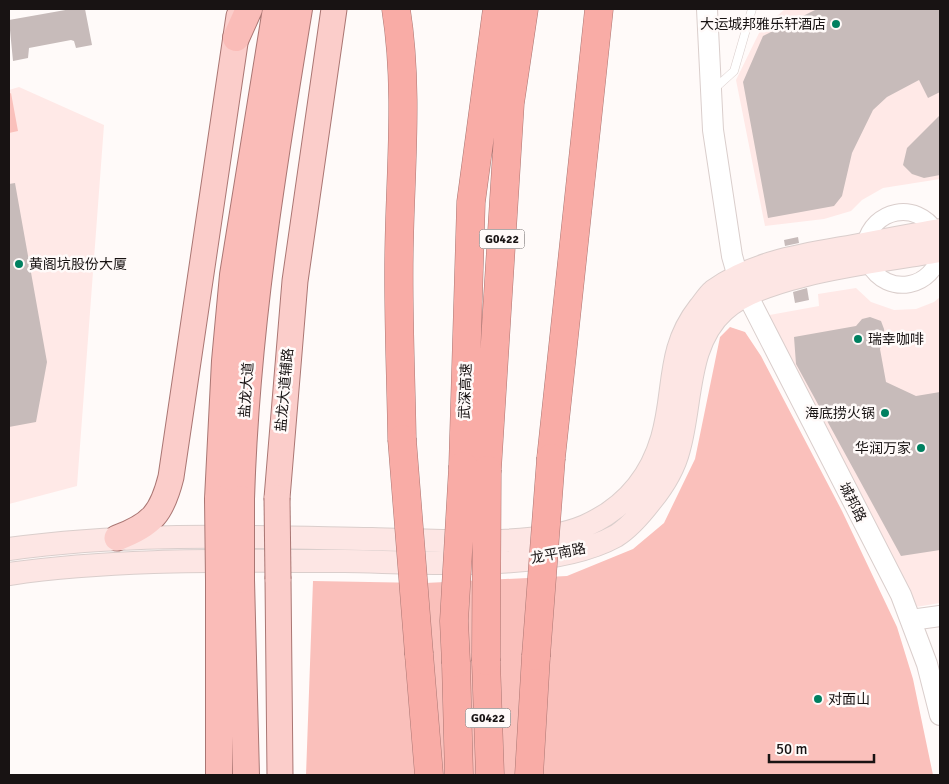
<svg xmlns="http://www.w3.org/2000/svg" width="949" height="784" viewBox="0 0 949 784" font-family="Signika,'Noto Sans SC',sans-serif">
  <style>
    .built { fill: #ffe9e7 }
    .green { fill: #fac0bb }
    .building { fill: #c7bbba }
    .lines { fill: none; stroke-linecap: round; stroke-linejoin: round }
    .service-casing { stroke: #dacecc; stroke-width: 9 }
    .minor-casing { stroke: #dacecc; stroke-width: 18 }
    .tertiary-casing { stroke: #dacecc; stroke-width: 22 }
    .secondary-casing { stroke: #dacecc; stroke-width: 24 }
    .primary-casing { stroke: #aa7673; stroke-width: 27 }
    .trunk-casing { stroke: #aa7673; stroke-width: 28 }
    .motorway-casing { stroke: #aa7673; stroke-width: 29 }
    .service { stroke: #fff; stroke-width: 8 }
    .minor { stroke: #fff; stroke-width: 16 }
    .tertiary { stroke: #fff; stroke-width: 20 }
    .secondary { stroke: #fde6e4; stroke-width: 22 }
    .primary { stroke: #fbcdca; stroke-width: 25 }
    .trunk { stroke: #fabcb8; stroke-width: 26 }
    .motorway { stroke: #f9aca6; stroke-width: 28 }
    .primary-bridge-casing { stroke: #aa7673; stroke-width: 27; stroke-linecap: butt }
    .trunk-bridge-casing { stroke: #aa7673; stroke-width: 28; stroke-linecap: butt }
    .motorway-bridge-casing { stroke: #aa7673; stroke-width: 29; stroke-linecap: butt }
    .primary-bridge { stroke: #fbcdca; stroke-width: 25 }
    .trunk-bridge { stroke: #fabcb8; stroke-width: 26 }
    .motorway-bridge { stroke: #f9aca6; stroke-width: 28 }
    .poi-dot { fill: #008060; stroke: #fffaf9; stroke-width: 2 }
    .labels { text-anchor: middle; stroke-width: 5; stroke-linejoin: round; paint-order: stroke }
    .shield { fill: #fffaf9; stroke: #5d5858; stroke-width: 1 }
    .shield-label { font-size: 12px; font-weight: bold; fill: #181313 }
    .poi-label { font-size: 14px; fill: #181313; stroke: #fffaf9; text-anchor: end }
    .street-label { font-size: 14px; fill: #181313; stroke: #fffaf9 }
  </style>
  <rect width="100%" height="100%" fill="#fffaf9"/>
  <path class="built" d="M785 9H940V179L883 188 862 200 851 211 824 219 765 226 736 80 760 31Z
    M19 87 104 125 77 486 9 504V90Z
    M856 288 871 302 894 310 916 309 934 302 940 297V603L916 607 764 316 819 306 818 294Z"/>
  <path class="green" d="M11 93 18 131 9 133V94Z
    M730 327 745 332 761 356 842 511 897 627 913 679 933 775H306L313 581 425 583 567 576 633 549 664 523 695 459 720 337Z"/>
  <path class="building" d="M71 9H85L92 45 76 48 74 41 71 40 29 48 28 58 13 61 9 20Z
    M817 9H940V92L928 98 919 80 887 97 873 110 852 153 842 196 834 206 768 218 743 82 763 36Z
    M940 115V175L924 178 912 174 903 165 907 148Z
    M15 183 47 362 36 422 9 427V184Z
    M798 237 799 243 785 246 784 240Z
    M807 288 809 300 795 303 793 292Z
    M870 317 881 321 884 329 885 337 880 349 886 382 916 396 940 392V550L901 556 796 364 794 337 856 326 862 319Z"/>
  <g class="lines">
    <defs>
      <path id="service" d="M713 90 734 71 752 9"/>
      <path id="minor" d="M865 244C873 209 916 200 936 231
        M869 264C887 298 935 288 940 251"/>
      <path id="tertiary" d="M707 9 713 130 732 256 738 277 901 595 927 664 940 715
        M911 620 940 616"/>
      <path id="secondary" d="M9 549C129 532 250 537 372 539 431 540 531 549 585 526 623 509 650 479 662 438 676 391 666 350 699 308 704 302 708 295 713 291 753 262 802 255 848 247 879 241 910 235 940 230
        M9 574C120 558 232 561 344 561 420 562 549 573 616 536 629 528 641 514 651 501 664 485 674 469 679 449 692 403 686 344 724 310 764 273 885 261 940 251"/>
      <path id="primary" d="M277 498 295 281 334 9
        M117 538C152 525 162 513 171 477L239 16
        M278 579 280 775"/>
      <path id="trunk" d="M236 38 249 9
        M218 499 225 361 233 275 276 9
        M241 499C246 333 272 172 299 9
        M241 580 246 775
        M219 775V580"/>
      <path id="motorway" d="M396 9C409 91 400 172 399 254 398 316 401 378 402 439
        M551 458 599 9
        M463 466 471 202 497 9
        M487 470 510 103 524 9
        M419 654 429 775
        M486 661 490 775
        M456 663 459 775
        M529 775 536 656"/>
    </defs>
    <use href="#service" class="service-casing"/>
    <use href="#minor" class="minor-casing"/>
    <use href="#tertiary" class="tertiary-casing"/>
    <use href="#secondary" class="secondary-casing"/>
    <use href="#primary" class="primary-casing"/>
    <use href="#trunk" class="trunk-casing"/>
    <use href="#motorway" class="motorway-casing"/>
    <use href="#service" class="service"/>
    <use href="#minor" class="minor"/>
    <use href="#tertiary" class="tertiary"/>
    <use href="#secondary" class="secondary"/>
    <use href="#primary" class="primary"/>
    <use href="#trunk" class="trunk"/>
    <use href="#motorway" class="motorway"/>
    <defs>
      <path id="primary-bridge" d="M277 498 278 579"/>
      <path id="trunk-bridge" d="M218 499 219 580
        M241 499V580"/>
      <path id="motorway-bridge" d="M402 439 419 654
        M536 656 551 458
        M486 661 487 470
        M456 663 454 621 463 466"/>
    </defs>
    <use href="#primary-bridge" class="primary-bridge-casing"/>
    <use href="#trunk-bridge" class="trunk-bridge-casing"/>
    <use href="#motorway-bridge" class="motorway-bridge-casing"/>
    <use href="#primary-bridge" class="primary-bridge"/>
    <use href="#trunk-bridge" class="trunk-bridge"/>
    <use href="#motorway-bridge" class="motorway-bridge"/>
  </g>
  <g class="poi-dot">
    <circle cx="836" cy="24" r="5"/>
    <circle cx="19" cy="264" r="5"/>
    <circle cx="858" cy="339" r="5"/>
    <circle cx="885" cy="413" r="5"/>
    <circle cx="921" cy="448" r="5"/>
    <circle cx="818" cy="699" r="5"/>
  </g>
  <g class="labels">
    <g class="shield">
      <rect x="479.5" y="229.5" width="45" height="19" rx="4"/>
      <rect x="465.5" y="708.5" width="45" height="19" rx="4"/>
    </g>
    <g class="shield-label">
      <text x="502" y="243">G0422</text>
      <text x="488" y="722">G0422</text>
    </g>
    <g class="poi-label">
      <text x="826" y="29">大运城邦雅乐轩酒店</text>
      <text x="29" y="269" text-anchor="start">黄阁坑股份大厦</text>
      <text x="868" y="344" text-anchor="start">瑞幸咖啡</text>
      <text x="875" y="418">海底捞火锅</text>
      <text x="911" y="453">华润万家</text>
      <text x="828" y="704" text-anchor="start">对面山</text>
    </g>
    <g class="street-label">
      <text transform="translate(246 390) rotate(-86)" y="5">盐龙大道</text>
      <text transform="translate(284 390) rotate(-85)" y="5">盐龙大道辅路</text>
      <text transform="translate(465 391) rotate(-88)" y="5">武深高速</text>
      <text transform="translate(853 502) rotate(63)" y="5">城邦路</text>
      <text transform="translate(558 553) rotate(-11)" y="5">龙平南路</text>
    </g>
  </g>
  <rect width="949" height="784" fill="none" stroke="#181313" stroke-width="20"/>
  <path d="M769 754v8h105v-8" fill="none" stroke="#181313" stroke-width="2.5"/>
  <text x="776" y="754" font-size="15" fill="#181313" stroke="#fffaf9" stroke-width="4" paint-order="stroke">50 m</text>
</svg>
